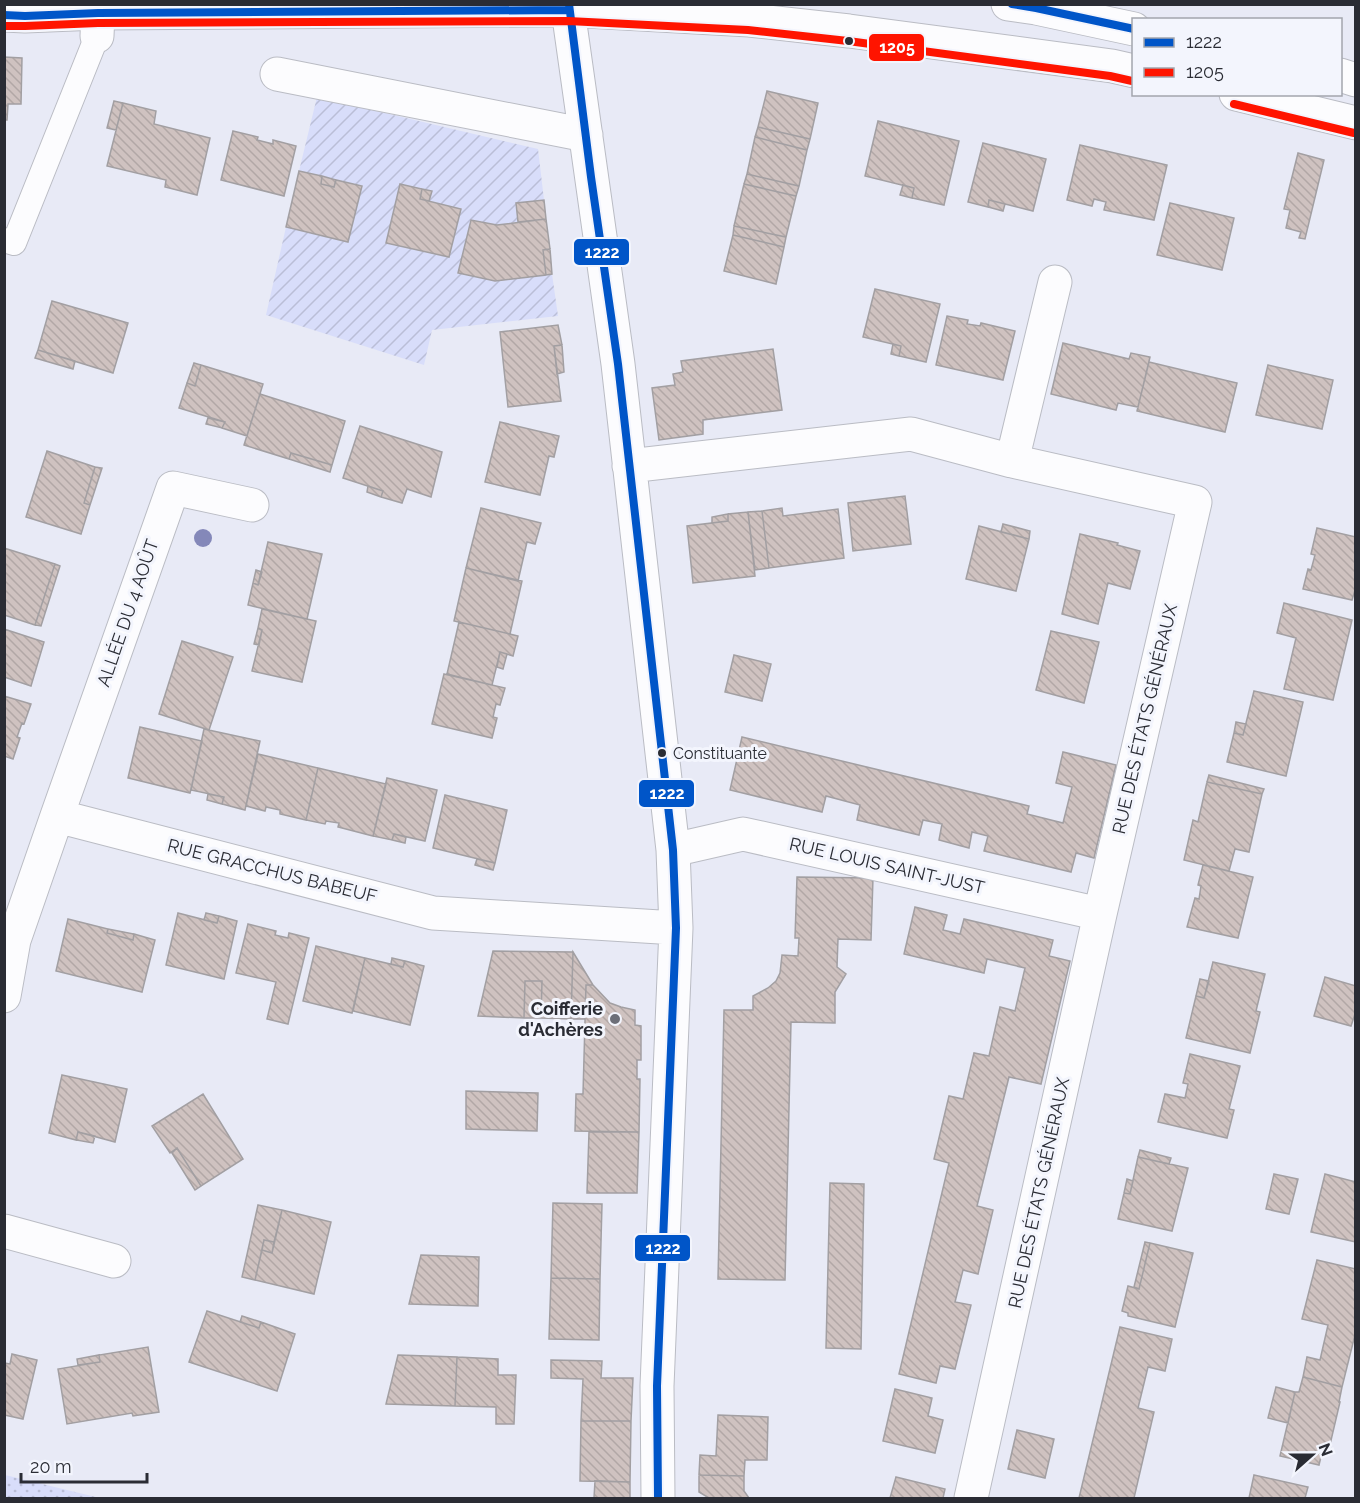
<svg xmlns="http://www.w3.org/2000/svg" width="1360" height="1503" viewBox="0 0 1360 1503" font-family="Raleway,sans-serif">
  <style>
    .grass { fill: url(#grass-dots) }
    .garden { fill: url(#garden-furrows); fill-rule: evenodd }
    .building { fill: url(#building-back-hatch); stroke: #a29fa2; stroke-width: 1.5 }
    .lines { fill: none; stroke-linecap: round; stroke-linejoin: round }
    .lane-casing { stroke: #babcc4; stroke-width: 26 }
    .street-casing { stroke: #babcc4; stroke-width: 35 }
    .secondary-casing { stroke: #babcc4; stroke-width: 35 }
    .lane { stroke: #fcfcfe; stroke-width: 24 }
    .street { stroke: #fcfcfe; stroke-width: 33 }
    .secondary { stroke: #fcfcfe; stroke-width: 33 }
    .bus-1-casing { stroke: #f3f5fd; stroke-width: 12 }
    .bus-2-casing { stroke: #f3f5fd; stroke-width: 12 }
    .bus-1 { stroke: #0055c8; stroke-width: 8 }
    .bus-2 { stroke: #ff1400; stroke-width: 8 }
    .tree { fill: #8488b9 }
    .bus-dot { fill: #2a2c34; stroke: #f3f5fd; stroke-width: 2 }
    .poi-dot { fill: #6c6e78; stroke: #f3f5fd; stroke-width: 2 }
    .labels { text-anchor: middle; stroke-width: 6; stroke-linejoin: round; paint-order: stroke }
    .bus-label { font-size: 16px; fill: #2a2c34; stroke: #f3f5fd; text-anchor: start }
    .street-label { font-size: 18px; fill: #2a2c34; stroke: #f3f5fd }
    .poi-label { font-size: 18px; font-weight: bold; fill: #2a2c34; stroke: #f3f5fd; text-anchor: end }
    .line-badge { stroke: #f3f5fd; stroke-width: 2 }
    .badge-label { font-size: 16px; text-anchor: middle; font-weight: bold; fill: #fff }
  </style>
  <defs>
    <pattern id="grass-dots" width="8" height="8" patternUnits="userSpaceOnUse" patternTransform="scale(1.5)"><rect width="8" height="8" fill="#d8ddfa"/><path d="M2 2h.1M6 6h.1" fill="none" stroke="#babed7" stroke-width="1.8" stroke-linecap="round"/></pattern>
    <pattern id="garden-furrows" width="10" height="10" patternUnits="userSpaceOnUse" patternTransform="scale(1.5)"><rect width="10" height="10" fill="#d8ddfa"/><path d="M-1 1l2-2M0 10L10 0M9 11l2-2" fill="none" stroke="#babed7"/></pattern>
    <pattern id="building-back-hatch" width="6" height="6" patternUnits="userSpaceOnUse" patternTransform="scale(1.5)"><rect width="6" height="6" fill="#cfc2c0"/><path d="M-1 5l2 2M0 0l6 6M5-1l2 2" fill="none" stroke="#b2a7a6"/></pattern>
  </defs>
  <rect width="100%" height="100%" fill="#e8eaf6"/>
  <path class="grass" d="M5 1475 100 1498H5Z"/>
  <path class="garden" d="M317 97 538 149 544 200 516 203 518 222 497 225 471 220 458 272 495 281 552 274 558 316 432 330 424 365 266 315 286 227 348 242 362 186 299 171ZM400 184 431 191 429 201 461 209 449 257 386 243Z"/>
  <path class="building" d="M4 57 22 58 21 104H8L7 120H4Z
    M767 91 818 103 810 139 758 127Z
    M114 101 123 103 116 130 107 128Z
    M123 103 156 111 154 124 210 138 197 195 165 187 166 180 107 166Z
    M878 121 959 141 944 205 912 198 914 188 865 176Z
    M758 127 810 139 807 150 755 137Z
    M233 131 258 137 257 140 273 144V140L296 146 284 196 221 180Z
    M755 137 807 150 799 186 747 174Z
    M983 143 1046 159 1033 211 989 200 988 207 968 202Z
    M1080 145 1167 165 1154 220 1104 210 1106 202 1094 199 1092 206 1067 200Z
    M1298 153 1324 160 1305 239 1299 238 1301 232 1286 228 1290 210 1284 209Z
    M299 171 322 176 321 184 334 187 336 180 362 186 348 242 286 227Z
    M747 174 799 186 796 196 744 184Z
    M322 176 336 180 334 187 321 184Z
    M400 184 422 189 420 199 461 209 449 257 386 243Z
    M744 184 796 196 786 237 734 226Z
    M903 185 914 188 912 198 900 195Z
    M422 189 432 191 429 201 420 199Z
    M544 200 546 219 518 222 516 203Z
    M989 200 1005 204 1003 211 988 207Z
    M1170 203 1234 218 1222 270 1157 255Z
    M546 219 550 249 543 250 546 275 495 281 458 273 471 220 497 225Z
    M734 226 786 237 784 247 733 235Z
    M733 235 784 247 776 284 724 271Z
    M550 249 552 274 546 275 543 250Z
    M875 289 940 304 926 362 899 356 901 346 863 337Z
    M52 301 128 323 113 373 38 350Z
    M947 316 968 320 967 324 980 326 981 323 1015 331 1003 380 936 365Z
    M558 325 562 345 554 346 561 401 508 407 500 332Z
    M1063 343 1129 359 1131 353 1150 357 1138 407 1118 403 1116 410 1051 394Z
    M893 344 901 346 899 356 891 354Z
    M562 345 564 372 557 374 554 346Z
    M773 349 782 410 703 420V434L659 440 652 388 675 385 673 374 683 372 681 361Z
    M38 350 75 361 73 369 35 358Z
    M1149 362 1237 383 1225 432 1137 411Z
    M194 363 201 365 195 386 187 383Z
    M201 365 263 384 247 436 222 428 225 422 179 408 187 383 195 386Z
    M1268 365 1333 380 1322 429 1256 415Z
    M260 394 345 421 332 465 291 453 289 459 244 445Z
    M208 418 225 422 222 428 206 424Z
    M500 422 559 436 554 457 549 456 540 495 485 482Z
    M360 426 442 452 431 497 407 489 402 503 381 497 383 491 343 478Z
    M47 451 95 467 84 503 90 505 81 534 26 517Z
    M291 453 332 465 330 472 289 459Z
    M95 467 102 468 90 505 84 503Z
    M368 486 383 491 381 497 367 492Z
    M905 496 911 544 853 551 848 503Z
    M481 508 541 523 535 544 527 542 518 581 466 568Z
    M782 508 783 516 838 509 844 558 769 568 762 511Z
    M762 511 769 568 755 570 748 512Z
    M748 512 755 576 693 583 687 526 728 521V514Z
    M728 514V521L712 523V517Z
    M1003 524 1030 531 1029 539 1001 532Z
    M979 526 1029 539 1016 591 966 579Z
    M1317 528 1356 537V587L1352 600 1303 589 1308 569 1311 570 1315 555 1311 554Z
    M1080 534 1118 543 1117 545 1140 551 1130 589 1108 583 1098 624 1062 614Z
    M268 542 322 554 307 619 248 605 253 583 258 585Z
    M4 548 55 564 35 625 4 615Z
    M55 564 60 566 41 626 35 625Z
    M466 568 522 581 510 634 454 621Z
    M256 570 262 572 258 585 253 583Z
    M1284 603 1352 620 1333 700 1284 689 1296 638 1277 633Z
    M262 609 316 621 302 682 252 671 262 630 258 628Z
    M459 622 518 636 513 656 500 652 492 685 447 674Z
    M258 628 262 630 259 645 254 644Z
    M4 629 44 642 31 686 4 677Z
    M1051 631 1099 642 1084 703 1036 690Z
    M182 641 233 657 209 730 159 714Z
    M500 652 507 654 503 669 497 667Z
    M734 655 771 664 762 701 725 692Z
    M444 674 505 688 500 705 496 704 493 717 497 718 492 738 432 724Z
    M1254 691 1303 702 1286 776 1227 762 1234 733 1243 735Z
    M4 696 31 704 24 724 22 723 17 737 20 738 13 759 4 756Z
    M1236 722 1246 724 1243 735 1234 733Z
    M140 727 202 741 190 793 128 778Z
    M204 729 260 741 245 810 222 804 224 797 191 790Z
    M742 737 1029 806 1027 814 1063 823 1072 787 1056 783 1063 752 1116 765 1094 858 1076 853 1071 872 984 851 988 836 972 832 969 848 939 840 942 824 923 820 919 835 857 820 860 805 826 796 822 812 730 790Z
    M258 754 318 768 306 820 280 814V810L266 807 265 811 246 806Z
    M318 768 386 784 373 836 338 827 339 823 326 821 325 824 306 820Z
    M1209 775 1264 789 1262 794 1207 782Z
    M387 778 437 790 425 841 394 834 392 840 373 836Z
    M1207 782 1262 794 1249 852 1235 849 1229 871 1184 860 1193 820 1198 822Z
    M208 794 224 797 222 804 207 800Z
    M445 795 507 810 495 863 433 848Z
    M394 834 406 837 405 843 392 840Z
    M477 859 495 863 493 870 475 865Z
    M1203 865 1253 877 1238 938 1187 927 1195 898 1199 899 1201 886 1198 885Z
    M797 877 873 878 871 940 838 939 837 967 846 974 835 992V1023L791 1022 785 1280 718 1279 724 1010H753V996L768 988 776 981 780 973 782 955 798 956 799 938H795Z
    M915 907 947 915 943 930 960 934 964 919 1053 940 1049 956 1070 961 1041 1084 1009 1077 977 1206 993 1210 978 1274 963 1270 955 1302 971 1305 955 1369 940 1366 936 1383 899 1374 949 1163 934 1159 949 1096 963 1099 974 1053 989 1056 1000 1007 1015 1011 1025 968 987 959 984 973 904 954Z
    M178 913 217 923 219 916 237 921 224 979 166 965Z
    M206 913 219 916 217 923 204 920Z
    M68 919 108 929 107 933 133 940 134 934 155 940 142 992 56 971Z
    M248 924 276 931 275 935 288 938 289 933 309 938 288 1024 267 1019 276 982 236 973Z
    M108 929 134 934 133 940 107 933Z
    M316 946 365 958 352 1013 303 1001Z
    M493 951 573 952 571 1019 541 1018 542 981H525L524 1018 478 1016Z
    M573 952 593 985H586L585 1019H571Z
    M365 958 403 967 405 961 424 966 410 1025 353 1011Z
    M392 958 405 961 403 967 391 964Z
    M1213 962 1265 974 1256 1011 1260 1012 1250 1053 1186 1038 1196 996 1204 998Z
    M1325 977 1356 986V1011L1351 1026 1314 1016Z
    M1200 979 1209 981 1204 998 1196 996Z
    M525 981H542L541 1018H524Z
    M586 985H593L610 1003 621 1007 635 1010V1025L641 1026V1060H637V1079H640L639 1132 575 1131 576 1094H583Z
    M1190 1054 1240 1066 1229 1109 1234 1110 1227 1138 1158 1122 1165 1094 1185 1098 1188 1084 1183 1083Z
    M62 1075 127 1089 115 1142 78 1132 76 1140 49 1133Z
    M466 1091 538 1093 537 1131 466 1129Z
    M203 1094 243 1159 201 1186 177 1148 170 1153 152 1126Z
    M78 1132 95 1136 93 1143 76 1140Z
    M589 1132H639L637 1193H587Z
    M177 1148 201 1186 195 1190 172 1153Z
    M1140 1150 1171 1158 1169 1164 1138 1157Z
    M1138 1157 1188 1168 1172 1231 1118 1219 1124 1193 1130 1194Z
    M1274 1174 1298 1179 1289 1214 1266 1209Z
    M1325 1174 1356 1182V1242L1311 1232Z
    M1127 1179 1133 1181 1130 1194 1124 1193Z
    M830 1183 864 1184 861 1349 826 1348Z
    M553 1203 602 1204 600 1279 551 1278Z
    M258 1205 282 1210 274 1242 264 1240 255 1280 242 1277Z
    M282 1210 331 1222 314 1294 255 1280 262 1250 272 1253Z
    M264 1240 274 1242 272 1253 262 1250Z
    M1145 1242 1150 1243 1139 1289 1134 1287Z
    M1150 1243 1193 1253 1175 1327 1128 1316V1313L1122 1311 1128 1286 1139 1289Z
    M421 1255 479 1257 478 1306 409 1304Z
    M1317 1260 1356 1269V1331L1342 1387 1303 1377 1307 1357 1320 1360 1328 1325 1302 1319Z
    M551 1278 600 1279 599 1340 549 1339Z
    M207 1311 259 1328 261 1322 295 1334 277 1391 189 1362Z
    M242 1316 261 1322 259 1328 240 1322Z
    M1120 1327 1172 1339 1165 1371 1148 1367 1138 1408 1154 1412 1134 1498H1079Z
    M148 1347 159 1412 133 1416 132 1413 67 1424 58 1369 100 1362 99 1355Z
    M12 1354 37 1360 23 1419 4 1415V1363L10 1364Z
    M99 1355 100 1362 78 1365 77 1359Z
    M398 1355 457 1357 455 1406 386 1404Z
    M457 1357 498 1359V1375H516L514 1424H496V1407L455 1406Z
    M551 1360 602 1361 601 1378H633L631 1421H581L583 1379 551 1378Z
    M1303 1377 1342 1387 1339 1402H1340L1329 1449 1323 1448 1319 1465 1280 1456 1295 1392H1299Z
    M1276 1387 1295 1392 1288 1423 1268 1418Z
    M895 1389 932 1398 928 1416 943 1420 935 1453 883 1441Z
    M718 1415 768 1417 767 1460H745L744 1476 699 1475 700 1455 716 1456Z
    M581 1421H631L630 1482 580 1481Z
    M1017 1430 1054 1439 1045 1478 1008 1469Z
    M699 1475 744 1476V1491L749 1498H709L699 1492Z
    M1254 1475 1308 1487 1305 1498H1249Z
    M896 1477 945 1489 943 1498H890Z
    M595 1481 630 1482V1498H594Z"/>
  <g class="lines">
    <defs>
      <path id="lane" d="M4 240 14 243 97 36"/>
      <path id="street" d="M568 10 618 364 673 850 676 928 657 1386 658 1498
        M97 36 98 13
        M277 74 586 135
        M1012 461 1055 282
        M629 466 911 434 1012 461 1195 502 1100 914 971 1498
        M57 816 433 913 676 928
        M673 850 743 834 1100 914
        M4 996 14 940 57 816 173 488 252 505
        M4 1231 114 1261"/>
      <path id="secondary" d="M1008 4 1036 8 1134 29
        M4 15 25 16 98 13 568 10 749 20 849 31 1112 66 1134 71
        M1340 75 1356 80
        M1236 94 1356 123"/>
    </defs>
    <use href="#lane" class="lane-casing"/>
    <use href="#street" class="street-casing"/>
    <use href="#secondary" class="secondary-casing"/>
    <use href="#lane" class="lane"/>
    <use href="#street" class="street"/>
    <use href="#secondary" class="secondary"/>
    <defs>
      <path id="bus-1" d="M569 4 591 177 618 364 673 850 676 928 657 1386 658 1498
        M1012 4 1036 8 1134 29
        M4 15 25 16 98 13 568 10"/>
      <path id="bus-2" d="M4 26H25L98 23 568 21 748 30 848 41 1110 76 1132 81
        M1234 104 1354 133"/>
    </defs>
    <use href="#bus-1" class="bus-1-casing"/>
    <use href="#bus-2" class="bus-2-casing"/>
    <use href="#bus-1" class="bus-1"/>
    <use href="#bus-2" class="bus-2"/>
  </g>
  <circle class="tree" cx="203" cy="538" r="9"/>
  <g class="bus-dot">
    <circle cx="849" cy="41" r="5"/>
    <circle cx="662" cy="753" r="5"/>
  </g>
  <circle class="poi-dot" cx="615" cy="1019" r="6"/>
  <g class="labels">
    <g class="bus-label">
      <text x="673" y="759">Constituante</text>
    </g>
    <g class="street-label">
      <text transform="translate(128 613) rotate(-71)" y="6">ALLÉE DU 4 AOÛT</text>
      <text transform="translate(1145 719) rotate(-77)" y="6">RUE DES ÉTATS GÉNÉRAUX</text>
      <text transform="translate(887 866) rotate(13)" y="6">RUE LOUIS SAINT-JUST</text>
      <text transform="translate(272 871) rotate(14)" y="6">RUE GRACCHUS BABEUF</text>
      <text transform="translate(1039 1193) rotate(-78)" y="6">RUE DES ÉTATS GÉNÉRAUX</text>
    </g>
    <g class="poi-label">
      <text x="603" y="1015">Coifferie<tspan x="603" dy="21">d'Achères</tspan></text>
    </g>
  </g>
  <g class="line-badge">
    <rect x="868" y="33" width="57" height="29" rx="6" fill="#ff1400"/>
    <rect x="573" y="238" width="57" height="28" rx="6" fill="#0055c8"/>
    <rect x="638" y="779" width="57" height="29" rx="6" fill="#0055c8"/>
    <rect x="634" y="1234" width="57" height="28" rx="6" fill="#0055c8"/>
  </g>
  <g class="badge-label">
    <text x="897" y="53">1205</text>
    <text x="602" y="258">1222</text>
    <text x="667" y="799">1222</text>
    <text x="663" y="1254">1222</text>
  </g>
  <rect width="1360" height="1503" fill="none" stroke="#2a2c34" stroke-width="12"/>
  <rect x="1132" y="18" width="210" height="78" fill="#f3f5fd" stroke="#a3a5ad" stroke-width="1.5"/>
  <rect x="1144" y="38" width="30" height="9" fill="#0055c8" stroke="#a3a5ad" stroke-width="1.5"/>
  <text x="1186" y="48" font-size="18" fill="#2a2c34">1222</text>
  <rect x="1144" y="68" width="30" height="9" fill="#ff1400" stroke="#a3a5ad" stroke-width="1.5"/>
  <text x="1186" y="78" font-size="18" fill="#2a2c34">1205</text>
  <g transform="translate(1312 1455) rotate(69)" stroke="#f3f5fd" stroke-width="4.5" paint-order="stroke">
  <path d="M0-4.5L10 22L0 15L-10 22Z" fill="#2a2c34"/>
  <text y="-9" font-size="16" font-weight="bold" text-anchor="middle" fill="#2a2c34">N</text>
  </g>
  <path d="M21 1473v9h126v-9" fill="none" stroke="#2a2c34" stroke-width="3"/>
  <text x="30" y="1473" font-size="18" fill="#2a2c34" stroke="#f3f5fd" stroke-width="4.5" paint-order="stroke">20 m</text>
</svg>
